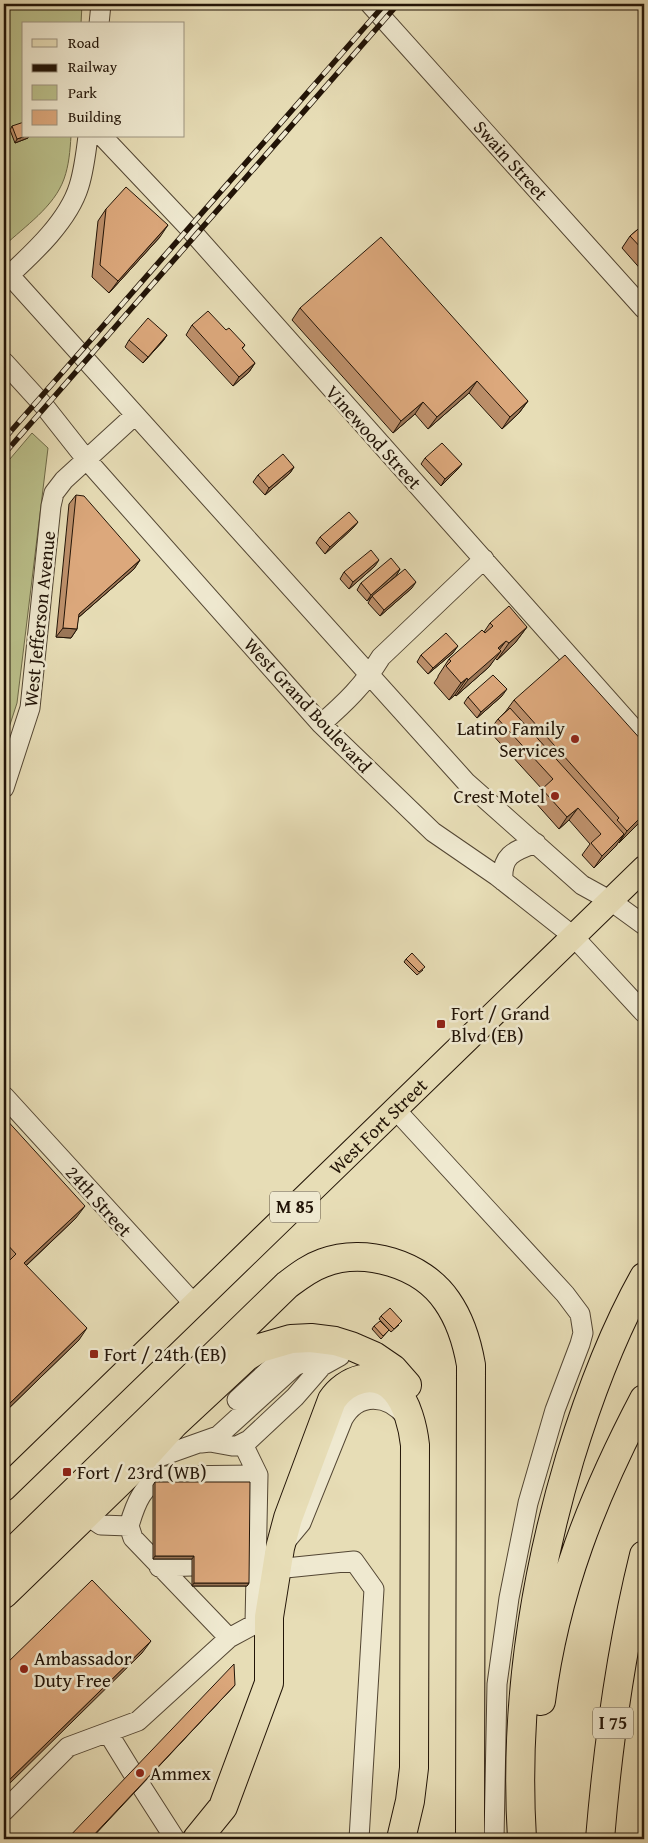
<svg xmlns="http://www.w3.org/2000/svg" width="648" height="1843" viewBox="0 0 648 1843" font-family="'Gentium Book Plus',serif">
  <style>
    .green { fill: #babf8a; stroke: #6e6a48 }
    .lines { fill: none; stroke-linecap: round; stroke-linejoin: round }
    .minor-casing { stroke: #534633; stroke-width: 21 }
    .major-casing { stroke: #221407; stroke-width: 26 }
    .highway-casing { stroke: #221407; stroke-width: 30 }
    .minor { stroke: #efe9d0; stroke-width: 19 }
    .major { stroke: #e7ddb6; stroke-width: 24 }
    .highway { stroke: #e7ddb6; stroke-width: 28 }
    .rail-casing { stroke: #221407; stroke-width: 5.5 }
    .rail { stroke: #efe9d0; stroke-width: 4; stroke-dasharray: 11; stroke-linecap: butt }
    .wall { fill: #bd906b; stroke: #221407 }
    .shaded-wall { fill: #9a7657; stroke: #221407 }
    .building { fill: #dca87c; stroke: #221407 }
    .poi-dot { fill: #8f2418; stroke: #efe9d0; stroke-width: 2 }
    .labels { text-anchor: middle; stroke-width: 5; stroke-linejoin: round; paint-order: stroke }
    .shield { fill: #efe9d0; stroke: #605443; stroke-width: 1 }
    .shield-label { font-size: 18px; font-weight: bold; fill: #221407 }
    .street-label { font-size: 19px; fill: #221407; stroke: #efe9d0 }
    .poi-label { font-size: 19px; fill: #221407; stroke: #efe9d0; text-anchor: start }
  </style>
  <rect width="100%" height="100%" fill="#e7ddb6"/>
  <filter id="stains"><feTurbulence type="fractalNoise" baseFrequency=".004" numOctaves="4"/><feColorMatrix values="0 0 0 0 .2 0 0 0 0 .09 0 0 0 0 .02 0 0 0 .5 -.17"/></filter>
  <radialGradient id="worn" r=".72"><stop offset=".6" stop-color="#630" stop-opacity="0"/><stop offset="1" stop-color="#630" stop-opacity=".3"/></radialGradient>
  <path class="green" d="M4 4H82L81 24H24V136H71C70 151 69 165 64 179 54 207 25 226 4 246Z
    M32 433 48 448 17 703 4 743V466Z"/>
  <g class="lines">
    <defs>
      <path id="minor" d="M370 4 644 309
        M99 24 101 4
        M102 136 188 227 644 740
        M4 269 466 782 582 885 611 901 644 925
        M4 280C31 255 68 222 79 186 84 170 86 153 88 136
        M4 362 45 407 86 459 321 724 433 832 497 876 573 936 644 1013
        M321 724C345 703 364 685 381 657L484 559
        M4 788 30 708 51 506 54 493 64 480 135 415
        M503 881C501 855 514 851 536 843
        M4 1096 195 1305
        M395 1109 565 1294 580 1314 583 1333 580 1344 555 1410 528 1503 509 1598 497 1684 494 1839
        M237 1400 283 1357 295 1351 311 1347
        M201 1443 210 1442 232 1446H237L249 1440 295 1397 322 1366 340 1356
        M243 1444 258 1475
        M142 1463 218 1436 295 1366 326 1353 349 1350
        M86 1515 101 1525 129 1526 133 1538 229 1638 266 1618
        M129 1526C135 1505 143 1482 166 1476L258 1475 255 1624
        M286 1541 301 1523 343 1419C358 1392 388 1394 406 1417
        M159 1567 192 1566
        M276 1569 354 1561 374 1589 359 1839
        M108 1733 132 1772
        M141 1786 175 1839
        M4 1811 68 1747 138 1721 229 1638"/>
      <g id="major">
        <path id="s1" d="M4 1489 644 868"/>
      </g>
      <path id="highway" d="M4 1560 287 1285C299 1276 309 1268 323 1263 365 1247 422 1264 447 1301 461 1321 467 1342 471 1365L470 1839
        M4 1594 134 1468 174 1424 246 1357 260 1348 291 1339 311 1338 335 1341 351 1346 374 1356 393 1369 407 1385
        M541 1701C555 1591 593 1496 644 1399
        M197 1839 223 1807 269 1683V1617L280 1548 288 1518 332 1400C345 1380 376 1368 395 1390 407 1403 413 1427 415 1445L414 1768 410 1801 401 1839
        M522 1839C514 1710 533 1582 570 1458 589 1396 612 1334 644 1277
        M600 1839C608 1744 621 1648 644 1555"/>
    </defs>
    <use href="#minor" class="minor-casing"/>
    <use href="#major" class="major-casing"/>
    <use href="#highway" class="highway-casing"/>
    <use href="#minor" class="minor"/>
    <use href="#major" class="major"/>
    <use href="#highway" class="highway"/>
    <defs>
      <path id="rail" d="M4 439 385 4
        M4 454 398 4"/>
    </defs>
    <use href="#rail" class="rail-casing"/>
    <use href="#rail" class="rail"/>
  </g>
  <path class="wall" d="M12 126 28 138 15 143 10 130Z
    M106 209 160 237 109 293 92 277 98 221Z
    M644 224V273L622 248 630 236Z
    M300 308 528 401 519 413 502 429 469 393 428 429 415 414 393 433 292 320Z
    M192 325 226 330 245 345 242 349 255 363 249 372 233 386 186 335Z
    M167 335 163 341 143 363 125 347 129 340Z
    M425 458 462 464 457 470 441 486 421 464Z
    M294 467 290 473 265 495 253 482 258 475Z
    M76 495 140 560 134 569 78 618 77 629 71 638 56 637 69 504Z
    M358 522 353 528 325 554 316 543 320 537Z
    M375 566 349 589 340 579 344 572Z
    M400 569 396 576 367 601 357 590 361 583Z
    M412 588 380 616 368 603 372 596Z
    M490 623 527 627 515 643 497 660 495 658 489 667 456 696 455 695 449 700 434 683 438 677V676L449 659 484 632Z
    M453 653 428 674 417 662 421 655Z
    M502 696 477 718 464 703 468 697Z
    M514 700 644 818 618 842 616 846 594 868 582 855 590 844 569 820 559 829 534 801 542 789 489 731 498 719 506 711Z
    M406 959 423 970 417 975 404 962Z
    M4 1117 76 1218 26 1266 79 1340 4 1413V1266L6 1264 4 1262Z
    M381 1316 399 1325 391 1332 379 1319Z
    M374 1326 389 1330 381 1339 372 1329Z
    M155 1482 249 1583 247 1586H192V1559H153V1485Z"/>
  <path class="shaded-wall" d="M26 136H29L28 138 15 143 17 139Z
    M168 225 160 237 109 293 118 281Z
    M167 335 163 341 143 363 148 357Z
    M255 363 249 372 233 386 239 377Z
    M477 381 469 393 428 429 437 417Z
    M528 401 519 413 502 429 510 417Z
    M423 402 415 414 393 433 401 421Z
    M462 464 457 470 441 486 445 479Z
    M294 467 290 473 265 495 269 488Z
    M358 522 353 528 325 554 330 547Z
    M140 560 134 569 72 623 79 614Z
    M379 560 375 566 349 589 353 582Z
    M400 569 396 576 367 601 371 595Z
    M416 582 412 588 380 616 384 610Z
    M527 627 515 643 497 660 509 643Z
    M63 628 77 629 71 638 56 637Z
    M506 641 496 654 501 651 489 667 456 696 468 680 498 648Z
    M458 646 453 653 428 674 433 668Z
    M467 678 455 695 449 700 461 683Z
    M507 689 502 696 477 718 481 712Z
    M578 808 569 820 559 829 567 817Z
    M644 814V818L619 843 627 831Z
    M624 834 616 846 594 868 602 856Z
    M85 1206 76 1218 16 1275 24 1263Z
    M87 1328 79 1340 4 1413V1411L8 1405Z
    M155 1556H194L192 1559H153Z
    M194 1583H249L247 1586H192Z
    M151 1641 142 1653 4 1789V1785Z
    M235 1685 91 1839H90Z"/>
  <path class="building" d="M24 122V136H26L17 139 12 126Z
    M126 187 168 225 118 281 100 265 106 209Z
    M644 224V251L630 236Z
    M381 237 528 401 510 417 477 381 437 417 423 402 401 421 300 308Z
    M208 311 226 330 229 328 245 345 242 348 255 363 239 377 192 325Z
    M148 318 167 335 148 357 129 340Z
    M442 443 462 464 445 479 425 458Z
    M283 454 294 467 269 488 258 475Z
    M76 495 84 496 140 560 79 614 77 629 63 628Z
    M349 512 358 522 330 547 320 537Z
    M371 550 379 560 353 582 344 572Z
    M391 558 400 569 371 595 361 583Z
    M405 569 416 582 384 610 372 596Z
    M509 606 527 627 509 643 506 641 498 648 501 651 468 680 467 678 461 683 446 666 451 661 449 659 482 630 485 633 493 626 490 623Z
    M446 633 458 646 433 668 421 655Z
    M565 655 644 743V814L627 831 617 820 619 818 514 700Z
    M493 675 507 689 481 712 468 697Z
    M510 708 624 834 602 856 591 843 601 834 578 808 567 817 542 789 553 779 498 719Z
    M412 953 425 967 419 972 406 959Z
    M4 1117 85 1206 24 1263 87 1328 8 1405 4 1401V1266L16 1254 4 1241Z
    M390 1308 402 1321 394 1329 381 1316Z
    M380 1321 389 1330 383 1336 374 1326Z
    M155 1482H250L249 1583H194V1556H155Z
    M92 1580 151 1641 4 1785V1666Z
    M234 1664 235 1685 90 1839H67Z"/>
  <g class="poi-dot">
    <circle cx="575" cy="739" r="5"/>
    <circle cx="555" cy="796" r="5"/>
    <rect x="436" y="1019" width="10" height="10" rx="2.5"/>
    <rect x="89" y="1349" width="10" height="10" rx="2.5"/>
    <rect x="62" y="1467" width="10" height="10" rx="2.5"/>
    <circle cx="24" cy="1669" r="5"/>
    <circle cx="140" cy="1773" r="5"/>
  </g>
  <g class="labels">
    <g class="shield">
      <rect x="270" y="1191.5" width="50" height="31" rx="4"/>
      <rect x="593" y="1707.5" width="40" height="31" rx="4"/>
    </g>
    <g class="shield-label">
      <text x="295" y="1213">M 85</text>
      <text x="613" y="1729">I 75</text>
    </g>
    <g class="street-label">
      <text transform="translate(511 160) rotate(48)" y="7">Swain Street</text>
      <text transform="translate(374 437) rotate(48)" y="7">Vinewood Street</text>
      <text transform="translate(39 619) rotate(-84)" y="7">West Jefferson Avenue</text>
      <text transform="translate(308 705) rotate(47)" y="7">West Grand Boulevard</text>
      <text dy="7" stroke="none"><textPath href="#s1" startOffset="521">West Fort Street</textPath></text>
      <text transform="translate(99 1201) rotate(48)" y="7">24th Street</text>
    </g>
    <g class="poi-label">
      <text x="565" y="735" text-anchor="end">Latino Family<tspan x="565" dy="22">Services</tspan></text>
      <text x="545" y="803" text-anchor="end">Crest Motel</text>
      <text x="451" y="1020">Fort / Grand<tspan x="451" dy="22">Blvd (EB)</tspan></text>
      <text x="104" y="1361">Fort / 24th (EB)</text>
      <text x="77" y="1479">Fort / 23rd (WB)</text>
      <text x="34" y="1665">Ambassador<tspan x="34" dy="22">Duty Free</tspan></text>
      <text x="150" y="1780">Ammex</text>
    </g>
  </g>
  <rect width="648" height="1843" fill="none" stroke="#e7ddb6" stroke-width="20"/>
  <rect x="5" y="5" width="638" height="1833" fill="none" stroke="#221407" stroke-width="2.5"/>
  <rect x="10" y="10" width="628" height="1823" fill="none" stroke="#221407"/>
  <rect x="22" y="22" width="162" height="115" fill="#efe9d0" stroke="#9d9480"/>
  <rect x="32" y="39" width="25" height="8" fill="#e7ddb6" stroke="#9d9480"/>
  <text x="68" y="48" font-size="15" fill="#221407">Road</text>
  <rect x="32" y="64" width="25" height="8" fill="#221407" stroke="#9d9480"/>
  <text x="68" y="72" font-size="15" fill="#221407">Railway</text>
  <rect x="32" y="85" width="25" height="15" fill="#babf8a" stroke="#9d9480"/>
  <text x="68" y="98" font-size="15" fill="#221407">Park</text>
  <rect x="32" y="110" width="25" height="15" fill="#dca87c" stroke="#9d9480"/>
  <text x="68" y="122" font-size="15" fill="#221407">Building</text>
  <rect width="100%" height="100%" filter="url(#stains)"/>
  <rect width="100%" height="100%" fill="url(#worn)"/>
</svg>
